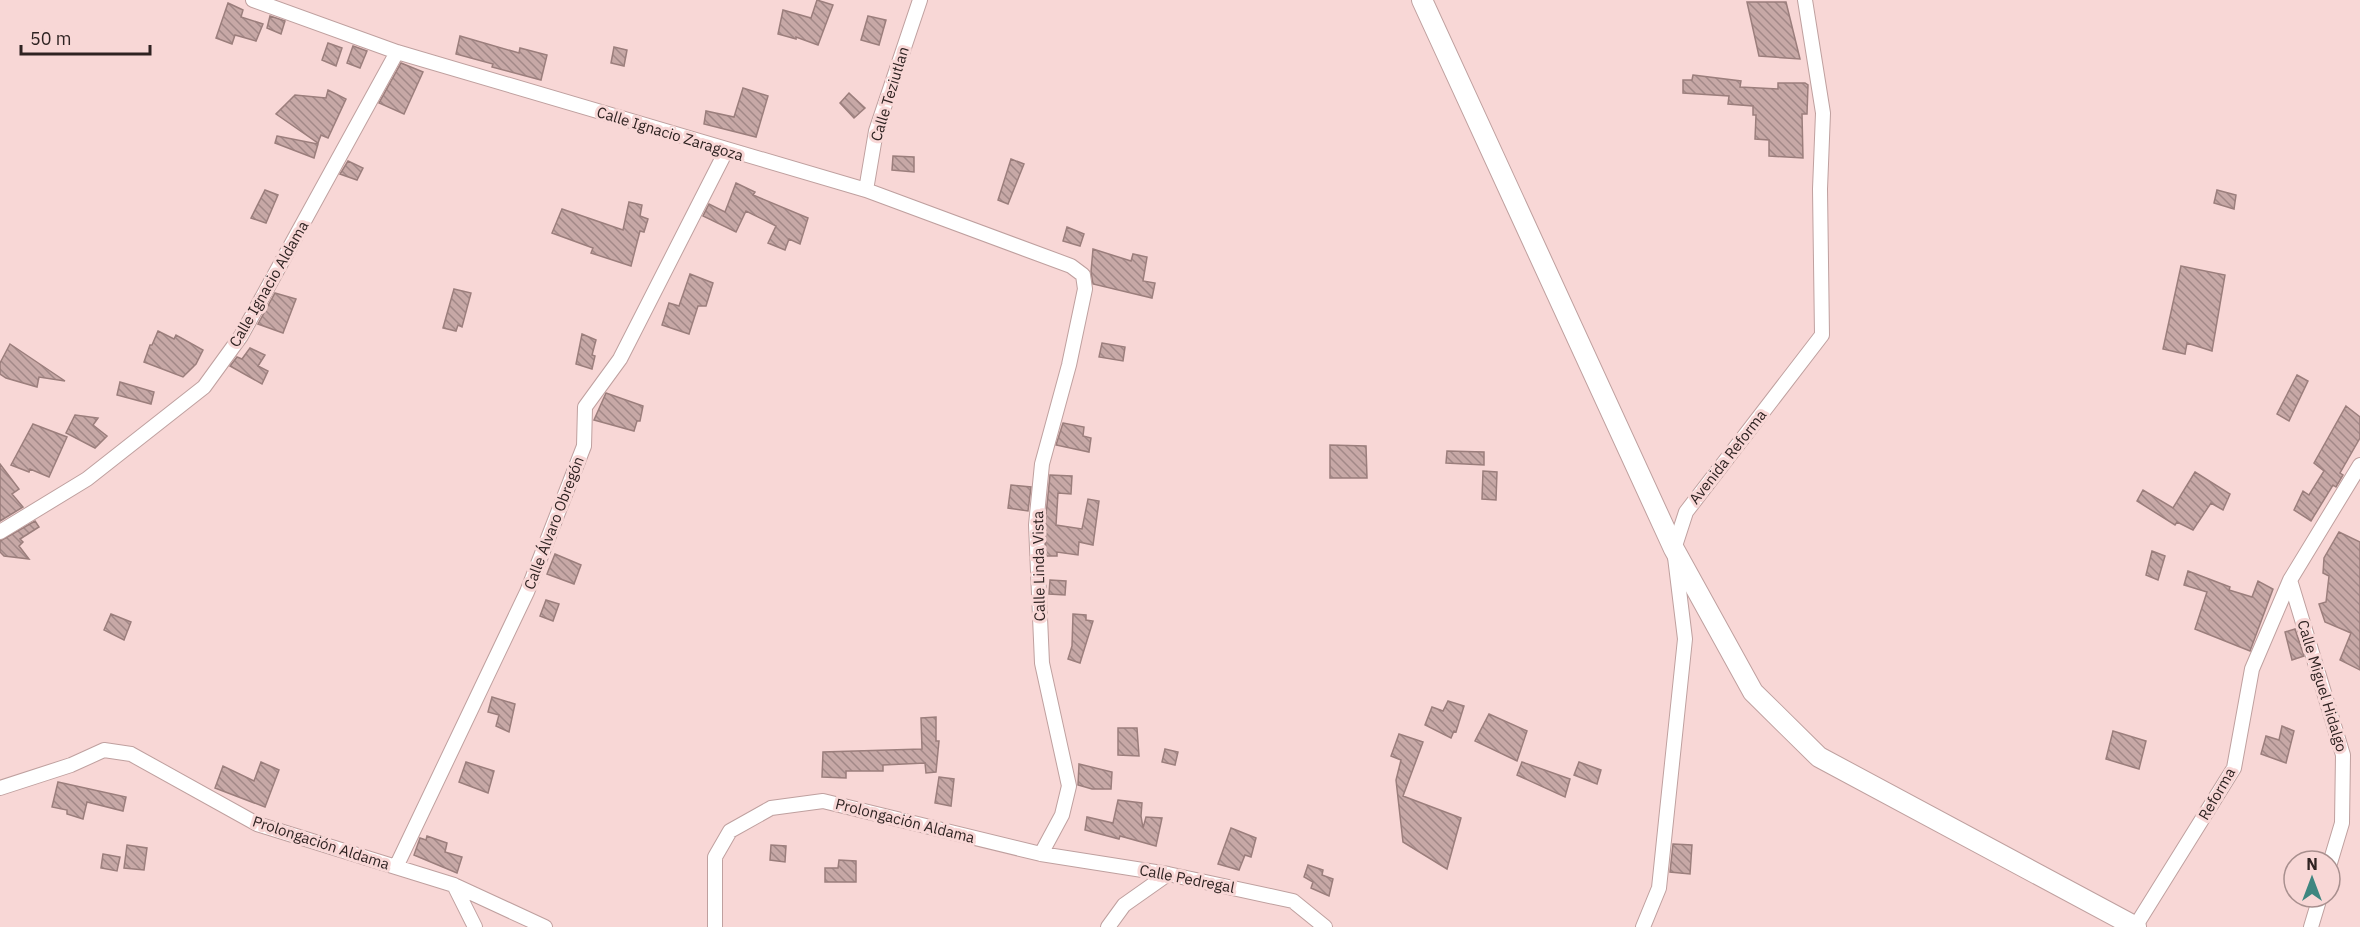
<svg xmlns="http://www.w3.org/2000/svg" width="2360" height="927" viewBox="0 0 2360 927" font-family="'IBM Plex Sans',sans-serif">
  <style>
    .building { fill: url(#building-back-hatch); stroke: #9b7e7c; stroke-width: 1.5 }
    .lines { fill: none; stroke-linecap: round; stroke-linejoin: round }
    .minor-casing { stroke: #bfa09f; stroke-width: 16 }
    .secondary-casing { stroke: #bfa09f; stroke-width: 22 }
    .minor { stroke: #fff; stroke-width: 14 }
    .secondary { stroke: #fff; stroke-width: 20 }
    .labels { text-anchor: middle; stroke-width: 6; stroke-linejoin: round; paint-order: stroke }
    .street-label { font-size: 15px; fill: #2f2322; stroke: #f8d7d6 }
  </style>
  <defs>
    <pattern id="building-back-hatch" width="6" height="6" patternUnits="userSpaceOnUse" patternTransform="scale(1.5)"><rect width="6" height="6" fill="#c7a8a6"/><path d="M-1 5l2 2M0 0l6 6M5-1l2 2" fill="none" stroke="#a28887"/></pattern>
  </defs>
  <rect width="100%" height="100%" fill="#f8d7d6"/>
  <path class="building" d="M817 0 833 5 818 45 796 37V39L778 34 783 10 811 18Z
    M1747 2H1786L1800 59 1759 56Z
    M228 3 243 10 241 17 263 24 256 41 235 35 232 44 216 38Z
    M270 16 285 21 281 34 267 28Z
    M868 16 886 20 879 45 861 40Z
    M460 36 519 53 520 48 547 55 541 80 492 67 493 64 456 54Z
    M328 43 342 48 336 66 322 60Z
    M353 46 367 51 360 68 347 63Z
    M614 47 627 50 624 66 611 63Z
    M401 63 423 72 404 114 379 103Z
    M1693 75 1741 81 1740 87 1778 89V83H1805L1808 85 1807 114H1802L1803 158 1769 156V140L1755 139 1756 115H1753V106L1728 104 1729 96 1683 93V80H1692Z
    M743 88 768 96 756 137 704 124 706 111 734 117Z
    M328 90 346 99 328 138 321 135 318 143 276 114 295 95 326 98Z
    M849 93 865 108 854 118 840 103Z
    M277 136 318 144 314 158 275 143Z
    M893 156 914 157V172L892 170Z
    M1011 159 1024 164 1008 204 998 200Z
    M348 161 363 168 357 180 340 174Z
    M736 183 755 192 753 195 808 218 800 244 789 239 785 250 768 243 776 226 746 211 736 232 703 216 709 204 725 212Z
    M265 190 278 195 266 223 251 218Z
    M2217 190 2236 195 2234 209 2214 203Z
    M629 202 642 205 640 216 648 219 644 232 640 231 631 266 591 253 593 248 552 233 562 209 623 230Z
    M1067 227 1084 234 1080 246 1063 241Z
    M1093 249 1131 261 1133 254 1147 257 1143 281 1155 283 1152 298 1093 284 1091 272Z
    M2181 266 2225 275 2212 351 2187 343 2185 354 2163 349Z
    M690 274 713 283 706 306H698L689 334 662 325 669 303 679 306Z
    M454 289 471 293 462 327 458 325 456 331 443 328Z
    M275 293 296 299 283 333 258 324Z
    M158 331 174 339 176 335 203 350 196 364 183 377 144 362 150 345H152Z
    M582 334 596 340 592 355 595 356 592 369 576 364Z
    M1102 343 1125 347 1123 361 1099 357Z
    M10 344 65 381 39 377 37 387 6 378 0 374V363Z
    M250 348 265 355 258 366 268 371 262 384 230 366 237 357 242 359Z
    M2297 375 2308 381 2289 421 2277 414Z
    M120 382 154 392 151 404 117 395Z
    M606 393 643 406 640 421H637L634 431 594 420Z
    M2346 406 2360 417V438L2340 473 2343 475 2336 487 2333 485 2311 521 2294 510 2303 491 2309 495 2324 471 2314 463Z
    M75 415 98 418 93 425 107 436 95 448 66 433Z
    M1063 423 1084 427 1083 436 1091 438 1089 452 1056 445Z
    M33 424 67 437 49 477 30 469 29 472 11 465Z
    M1330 445 1366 446 1367 478H1330Z
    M1447 451 1484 452V465L1446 463Z
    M0 464 19 489 12 494 23 507 0 521Z
    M1483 471 1497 472 1496 500 1482 499Z
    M2195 472 2230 494 2223 510 2211 503 2193 530 2177 522 2175 525 2137 501 2143 490 2173 508Z
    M1050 475 1072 476 1071 494 1058 493 1056 525 1082 529 1088 499 1099 501 1093 545 1079 542 1078 555 1057 552V556H1046L1045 525Z
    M1011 485 1031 487 1028 511 1008 508Z
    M35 521 39 527 20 539 23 542 19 546 29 559 4 556 0 552V541Z
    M2339 532 2360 542V670L2340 660 2351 633 2325 622 2319 604 2326 602 2329 576 2323 573 2324 558Z
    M2152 551 2165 556 2158 580 2146 575Z
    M555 554 581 565 574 584 547 574Z
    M2188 571 2230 587 2229 590 2252 597 2258 581 2273 589 2250 651 2195 629 2207 592 2184 585Z
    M1050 580 1066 581 1065 595 1049 594Z
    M546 600 559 604 553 621 540 616Z
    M111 614 131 622 124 640 104 630Z
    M1073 614 1086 615V620L1093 621 1080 663 1068 659 1072 646Z
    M2295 629 2304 656 2292 660 2285 632Z
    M492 697 515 704 509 732 496 726 499 715 488 712Z
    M1448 701 1464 706 1456 732 1454 731 1451 738 1425 725 1432 707 1443 711Z
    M1489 714 1527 731 1517 761 1475 741Z
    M936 717V741H939L936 772 926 773 925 763 883 765V771H846V778L822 777 823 752 922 749 921 718Z
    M2282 726 2294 731 2286 763 2261 754 2266 736 2279 740Z
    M1118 728H1137L1139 756 1118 755Z
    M2113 731 2146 741 2139 769 2106 759Z
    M1399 734 1423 742 1403 796 1461 818 1447 869 1403 842 1396 780 1401 760 1391 756Z
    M1165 749 1178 752 1175 765 1162 762Z
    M261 762 279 770 265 807 215 788 223 766 254 781Z
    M466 762 494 771 488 793 459 782Z
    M1522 762 1570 779 1565 797 1517 775Z
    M1579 762 1601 770 1597 784 1574 775Z
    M1079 764 1112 772 1111 789H1092L1078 785Z
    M939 777 954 779 951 806 935 803Z
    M58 782 126 797 123 811 87 802 83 819 67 814V810L52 807Z
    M1118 800 1142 803 1141 816 1143 828 1146 817 1162 818 1156 846 1120 836 1119 839 1085 830 1087 817 1113 823Z
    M1231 828 1256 838 1251 857 1245 855 1239 870 1218 864Z
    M427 836 447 843 445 852 462 857 457 873 414 855 420 838 426 840Z
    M1673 844 1692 845 1690 874 1670 872Z
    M127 845 147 848 144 870 124 868Z
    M771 845 786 846 785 862 770 860Z
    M103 854 120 857 117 871 101 868Z
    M839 860 856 861V882H825V868H838Z
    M1308 865 1323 870 1322 875 1333 879 1329 896 1311 888 1313 882 1304 877Z"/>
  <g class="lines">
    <defs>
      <path id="minor" d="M253 0 397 52 866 190 1071 266 1083 275 1085 289 1069 365 1042 464 1036 525 1042 663 1069 786 1062 815 1041 854
        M866 190 876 131 920 0
        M0 532 87 479 204 387 241 336 397 52
        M2290 580 2343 755 2342 823 2330 863
        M0 788 71 765 104 750 131 754 257 824 454 885 545 927
        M396 867 527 592 584 446 585 407 620 359 726 151
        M454 885 475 927
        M715 927V857L730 831 771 808 823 801 1041 854 1168 874 1293 901 1325 927
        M1108 927 1124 905 1168 874
        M1643 927 1659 888 1685 639 1674 549 1686 512 1822 335 1820 189 1823 113 1805 0
        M2135 927 2234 768 2252 669 2290 580 2360 465
        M2311 927 2320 897"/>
      <path id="secondary" d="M1422 0 1674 549 1753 692 1819 757 2136 927"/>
    </defs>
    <use href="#minor" class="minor-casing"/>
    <use href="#secondary" class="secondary-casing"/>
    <use href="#minor" class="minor"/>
    <use href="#secondary" class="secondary"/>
  </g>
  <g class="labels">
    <g class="street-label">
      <text transform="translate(890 94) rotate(-73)" y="5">Calle Teziutlan</text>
      <text transform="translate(670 134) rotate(17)" y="5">Calle Ignacio Zaragoza</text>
      <text transform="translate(269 284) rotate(-60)" y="5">Calle Ignacio Aldama</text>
      <text transform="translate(1728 457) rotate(-52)" y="5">Avenida Reforma</text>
      <text transform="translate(554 523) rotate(-69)" y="5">Calle Álvaro Obregón</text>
      <text transform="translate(1039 566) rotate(-91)" y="5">Calle Linda Vista</text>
      <text transform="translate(2322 686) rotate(73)" y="5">Calle Miguel Hidalgo</text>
      <text transform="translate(2217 794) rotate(-60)" y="5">Reforma</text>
      <text transform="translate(905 821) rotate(14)" y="5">Prolongación Aldama</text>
      <text transform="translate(321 843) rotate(18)" y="5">Prolongación Aldama</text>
      <text transform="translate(1187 879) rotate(11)" y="5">Calle Pedregal</text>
    </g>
  </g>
  <g transform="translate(2312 879)"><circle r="28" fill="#f8d7d6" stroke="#a88f8e" stroke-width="1.5"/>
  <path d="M0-4.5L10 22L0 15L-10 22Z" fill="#3e8680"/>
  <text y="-9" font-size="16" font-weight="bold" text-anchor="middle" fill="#2f2322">N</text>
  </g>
  <path d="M21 45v9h129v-9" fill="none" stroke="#2f2322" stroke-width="3"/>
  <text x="30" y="45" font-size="18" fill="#2f2322" stroke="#f8d7d6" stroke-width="4.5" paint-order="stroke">50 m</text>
</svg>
